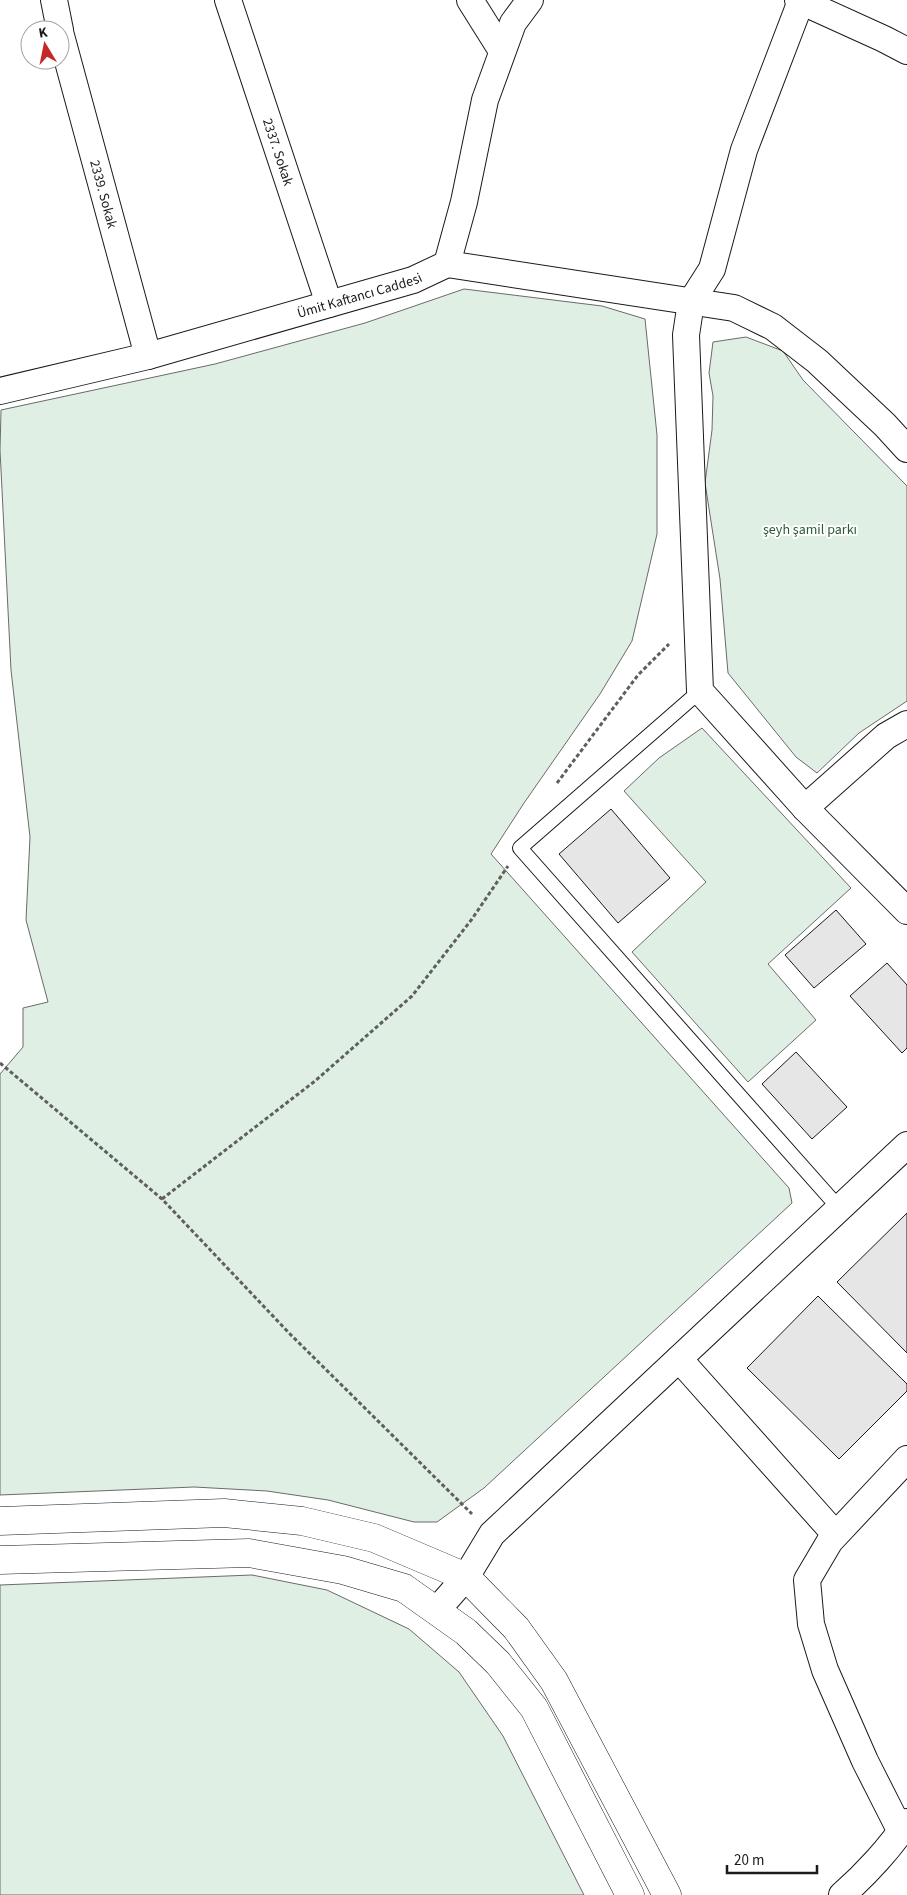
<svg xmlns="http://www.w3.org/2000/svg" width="907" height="1895" viewBox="0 0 907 1895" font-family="'Source Sans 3',sans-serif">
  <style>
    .green { fill: #e0efe3; stroke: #6a6a6a }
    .building { fill: #e6e6e6; stroke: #1a1a1a }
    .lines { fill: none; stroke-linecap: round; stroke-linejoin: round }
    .lane-casing { stroke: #1a1a1a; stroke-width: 16 }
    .street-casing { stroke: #1a1a1a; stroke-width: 28 }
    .secondary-casing { stroke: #1a1a1a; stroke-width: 29 }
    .path { stroke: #5f5f5f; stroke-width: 3; stroke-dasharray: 4 2.5; stroke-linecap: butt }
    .lane { stroke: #fff; stroke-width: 14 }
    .street { stroke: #fff; stroke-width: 26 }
    .secondary { stroke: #fff; stroke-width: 28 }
    .labels { text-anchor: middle; stroke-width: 4; stroke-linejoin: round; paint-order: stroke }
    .street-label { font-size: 14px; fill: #1a1a1a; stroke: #fff }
    .park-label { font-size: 14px; fill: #2b5a34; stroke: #fff }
  </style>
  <rect width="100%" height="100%" fill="#fff"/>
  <path class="green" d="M464 289 602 306 645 319 657 435V534L632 641 600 694 524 803 491 854 789 1188 792 1203 484 1488 437 1522H414L328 1500 267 1491 194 1487 0 1495V1074L23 1047V1008L48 1002 26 920 30 837 11 670 0 450 1 410 215 364 365 323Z
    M746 337 783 351 803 380 907 486V701L859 733 817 773 796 757 728 673 720 579 705 483 712 430 713 396 709 373 713 342Z
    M702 728 851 888 768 964 816 1020 748 1082 632 952 706 882 624 791 659 758Z
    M252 1575 327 1590 409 1629 459 1672 503 1736 584 1895H0V1585Z"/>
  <path class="building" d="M611 809 670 878 618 923 559 854Z
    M836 910 866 944 814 988 785 955Z
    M887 963 907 985V1048L902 1053 850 996Z
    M796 1052 847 1107 812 1139 762 1084Z
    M907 1213V1353L837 1282Z
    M818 1296 907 1384V1391L839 1459 747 1368Z"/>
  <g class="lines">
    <defs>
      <path id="lane" d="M700 691 520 848 839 1208"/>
      <g id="street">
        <path d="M54 0 60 30"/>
        <path id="s1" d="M228 0 329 304"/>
        <path d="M470 0 502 51"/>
        <path d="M798 0 884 39 907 51"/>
        <path d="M801 1 744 150 712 269 691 302 686 335 700 691 805 808"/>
        <path id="s2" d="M60 32 148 356"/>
        <path d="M447 264 734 308 773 327 817 361 885 425 907 449"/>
        <path id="s3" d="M0 391 148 356 413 280 447 264 464 202 485 100 513 23 530 0"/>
        <path d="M907 724 886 736 805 808 907 911"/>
        <path d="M679 1359 835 1534"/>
        <path d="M437 1610 466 1577 492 1534 907 1145"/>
        <path d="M901 1832 865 1761 825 1670 811 1624 807 1580 830 1541 907 1459"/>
        <path d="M842 1895C865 1875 891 1847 907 1822"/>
      </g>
      <path id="secondary" d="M0 1521 224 1513 302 1521 374 1538 466 1577 516 1628 554 1681 667 1895
        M0 1560 249 1553 343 1570 404 1588 466 1632 498 1663 534 1708 630 1895"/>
    </defs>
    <use href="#lane" class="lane-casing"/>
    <use href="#street" class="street-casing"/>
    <use href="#secondary" class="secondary-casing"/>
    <path class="path" d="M557 783 638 675 669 644
      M0 1063 162 1199 289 1333 472 1514
      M162 1199 315 1081 412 996 472 919 508 866"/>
    <use href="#lane" class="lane"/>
    <use href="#street" class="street"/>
    <use href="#secondary" class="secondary"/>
  </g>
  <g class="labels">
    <g class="street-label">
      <text dy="5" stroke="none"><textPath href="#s1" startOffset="160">2337. Sokak</textPath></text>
      <text dy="5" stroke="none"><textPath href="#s2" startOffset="168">2339. Sokak</textPath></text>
      <text dy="5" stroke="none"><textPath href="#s3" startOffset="372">Ümit Kaftancı Caddesi</textPath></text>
    </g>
    <g class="park-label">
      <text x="810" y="534">şeyh şamil parkı</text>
    </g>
  </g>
  <g transform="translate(45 45) rotate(350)"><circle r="24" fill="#ffffff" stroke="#a3a3a3"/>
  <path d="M0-4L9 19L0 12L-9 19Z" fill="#c62828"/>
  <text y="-8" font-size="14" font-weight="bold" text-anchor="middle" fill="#1a1a1a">K</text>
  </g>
  <path d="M727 1865v8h90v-8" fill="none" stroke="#1a1a1a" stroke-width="2.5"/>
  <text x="734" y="1865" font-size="15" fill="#1a1a1a" stroke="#ffffff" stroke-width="4" paint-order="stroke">20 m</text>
</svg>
